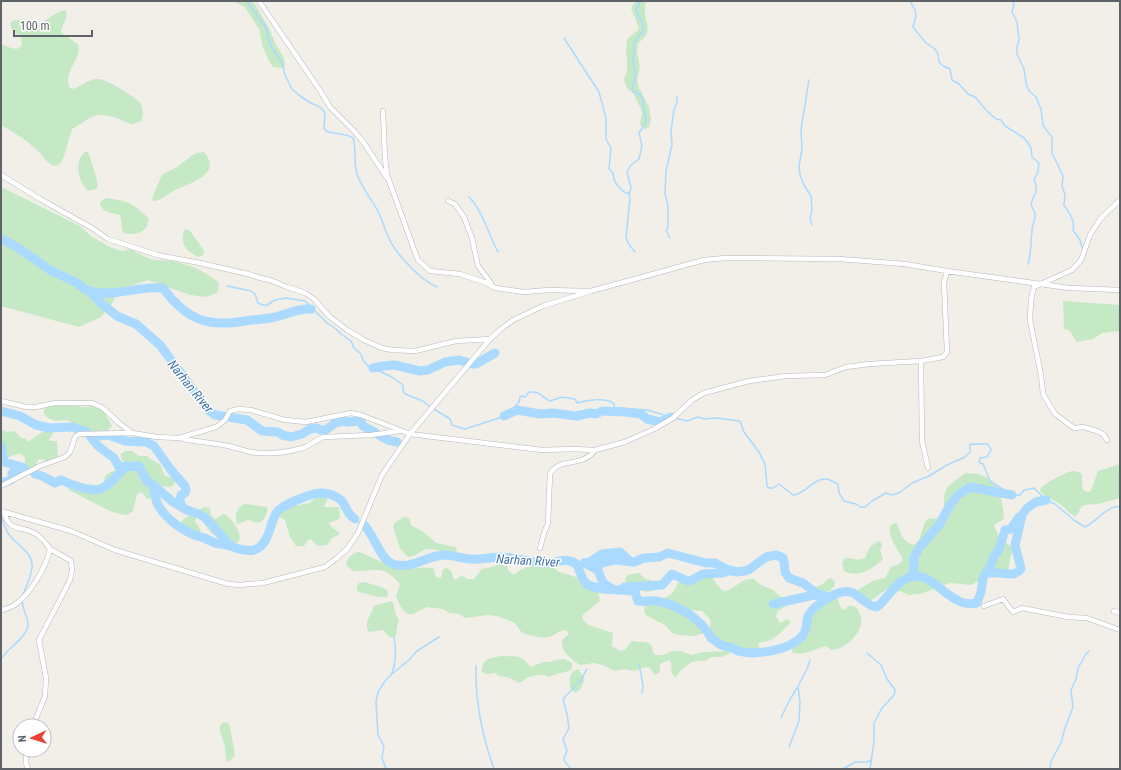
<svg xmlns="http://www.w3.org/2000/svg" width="1121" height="770" viewBox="0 0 1121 770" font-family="'Roboto Condensed',sans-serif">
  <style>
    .green { fill: #c5e8c5 }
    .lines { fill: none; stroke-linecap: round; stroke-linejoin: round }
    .stream { stroke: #aadaff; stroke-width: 1.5 }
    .river { stroke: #aadaff; stroke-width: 9 }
    .minor-casing { stroke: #b5b8bc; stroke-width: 5.5 }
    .minor { stroke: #fff; stroke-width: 4.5 }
    .labels { text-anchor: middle; stroke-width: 3; stroke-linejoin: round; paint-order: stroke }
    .water-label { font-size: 13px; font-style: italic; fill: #4174aa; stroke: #fff }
  </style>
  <rect width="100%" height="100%" fill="#f1efe8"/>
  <path class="green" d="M233 1H253L270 30 275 43 284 58 285 65 283 68 273 67 269 61 263 47 259 29 245 7Z
    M636 1H647C638 17 659 29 638 43L637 52 640 67 637 79 639 88 649 107 651 120 649 127 645 129 640 125 642 112 634 94 628 89 625 84 624 78 627 72V59L626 52 627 40C630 35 636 34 639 28L631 8Z
    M65 10C70 16 62 24 61 32 65 37 77 42 78 45 83 58 62 71 70 88L73 89C82 86 89 78 99 79 106 79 137 98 140 103 143 108 144 116 141 121 131 126 131 124 121 120 115 117 103 114 97 115 91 116 78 126 72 129L64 156 60 164 54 166C43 160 44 156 36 149 25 139 13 132 1 125V44L11 48 17 49 22 45 21 37C15 33 9 30 11 22 22 16 29 25 39 23 47 21 55 12 65 10Z
    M85 152H88C90 158 100 184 97 188 94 190 90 190 87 190 78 181 74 161 85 152Z
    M204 152C223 174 191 183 175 190 167 194 162 201 153 201L152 198 162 175 177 167 194 154 197 153Z
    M1 187 80 226 92 237 110 247 122 251 131 249C139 254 147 259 156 260 161 261 167 260 172 261 191 265 204 271 219 283L218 292 206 297 190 295 148 280 120 289 112 303 101 317 79 327 1 306Z
    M106 198C120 200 131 201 141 212 143 214 146 215 148 218 150 232 135 236 123 233 121 228 122 221 120 215 112 213 100 212 100 202Z
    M186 229 190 231 203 249 204 253 203 255 199 257C187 252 180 245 184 231Z
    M1063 301 1120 305V331L1102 333 1093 339 1077 342 1069 330 1064 329Z
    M53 405 87 407 95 405 104 412 112 426 107 430 92 432 80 427 67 420 55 421 48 418 44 414V409L48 406Z
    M1 429 7 432 15 431 21 438H25L28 441H30C36 436 46 428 53 430V434L49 440 51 441H57L58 457 47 461 41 459 38 460 36 466 30 470H26C24 465 26 461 24 457 20 448 7 460 1 460L3 445 1 443Z
    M126 451H132L139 456H147L150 459 160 464 165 476 172 477 175 481 174 485 171 487 159 486 153 491V498L147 499 142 492 137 494 133 511 127 515 120 514 110 511 69 490 68 483 70 481C82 482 93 488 104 483L105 476C112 470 120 469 129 467L130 465C124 462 121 461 121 454Z
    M1120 464V498L1098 504 1084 505 1081 507 1078 514 1075 516C1069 514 1066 508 1060 504 1053 499 1044 498 1040 490 1042 484 1066 472 1073 471 1076 471 1079 472 1082 474V486L1084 491 1090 492C1094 486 1095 478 1098 471Z
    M966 473 979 474 986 477 1001 491C1000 501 1004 509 1004 519L995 524 994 526 998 535 1011 547 1013 553 1011 555 1008 570 999 575 989 571H985L977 582 971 585 950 583 920 594 909 595 892 588 887 589 870 601 855 596 856 591 873 581 885 578 891 567 899 564 903 560C898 548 888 539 890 526L895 523 897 524C902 534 901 541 914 545L919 540 925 522 928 519 939 518 944 515C945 509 944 505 944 499 944 486 956 480 966 473Z
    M320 495H325L328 497 324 507H339L340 516 339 519 329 523C331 529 337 529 340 534L332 538 327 545 317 546 311 539 308 540 304 546H296L290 537 285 520 280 517C284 503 299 507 309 503 313 501 315 497 320 495Z
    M245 504 267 507C268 512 267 513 265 517 261 525 255 523 248 519L244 522 237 524C234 515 237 507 245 504Z
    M206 507 210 509 211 515 215 519 224 514C232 518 239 529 240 538L238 542 233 544C228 542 222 541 218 538 209 533 201 520 199 511L202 508Z
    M194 514 196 518 195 522C200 528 203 531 198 538 187 540 182 534 180 524 183 518 188 516 194 514Z
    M403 517 409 518 411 525 425 533 436 543 456 547 457 554C447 555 439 549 429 549 421 549 416 557 408 557L400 548 393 527 395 523Z
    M878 541 881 542 882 546 880 550 883 559C874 568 857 579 844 571L842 564 845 558C852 557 855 562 865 558L870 547Z
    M359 552C373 557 387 567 404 568 413 569 423 567 433 568L436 577 439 578H441L443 569 447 568 451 571 454 579 455 580 461 576H463L467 579H474L482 569 489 568 504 562H506L508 570 512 574H515L520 570 533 565 554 568 559 572 579 578 584 584 595 588 598 591 600 601 584 614 582 616 584 621 588 625 613 633 612 646 620 651 625 650 632 641 649 643 652 647 653 653 656 655H663L672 651H680L692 655 703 652 730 651 731 653 722 657H712L705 661H697L692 662 681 670 676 677 674 676 672 674 671 662 669 660 660 664V672L655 675 649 667 642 668 635 671 625 669 615 671 603 665 594 663 580 665C571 659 561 652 562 640L569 634 566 630C559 630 557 634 551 636 541 640 531 635 522 633L515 623 497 616 488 615 465 618 459 614 449 613 443 609 427 607 413 614H408L402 609 396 597 400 584C383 563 375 572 353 571L348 567 346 563C349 557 352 553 359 552Z
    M639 573 644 578 654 582 655 588 653 591 645 592 641 587 627 583 625 580 627 575Z
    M692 577 701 579 707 577 713 578 716 584 723 591C735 590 742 577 754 579L761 585 773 590 781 597 790 599 791 603 778 611 776 616 779 622H782L787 619 791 622 779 634 771 640 759 643 758 645 761 650 759 651C740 652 724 646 711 632 709 617 714 623 702 611L685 610 662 601 663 598C676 595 672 590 680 581Z
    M831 578 835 582 834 587 824 595 817 592 816 587 823 584 828 579Z
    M363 582C371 584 381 586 388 591L387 597H378L359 592 357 590V585L359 583Z
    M837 596 841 609 845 610 848 606H854C873 621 851 649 831 650L827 646C815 648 805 657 792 652L793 644 799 641 808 634 811 614 831 598Z
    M391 601 393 602 395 612 399 621 397 626 396 636C389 640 387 634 383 630L369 632C363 624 371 615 374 606Z
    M647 602 668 606 680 611 691 617 695 626 702 627 705 633 694 636 679 635 672 633 665 625 646 615 644 612 645 603Z
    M502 656C508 657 516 655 521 658 526 660 527 664 531 667L543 662H550L556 660 564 659 572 663V669C566 673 556 673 549 677 543 674 536 675 529 677 525 678 523 682 518 683 512 677 506 677 498 676L496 673 486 674 482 672C482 658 490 658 502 656Z
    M579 669 581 674 584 677C585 683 580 691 575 693L570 688C569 679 569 671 579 669Z
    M223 722 228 723 230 727 235 755 229 762 226 760 225 746 220 731V726Z"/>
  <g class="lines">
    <path class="stream" d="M247 1 266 28 271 47 282 62 285 75 292 89 300 96 311 103 318 106 324 111 325 115 324 128 326 131C336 135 343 132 353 138 357 150 353 162 357 174 362 188 371 199 378 211 382 219 384 227 387 234 393 251 420 280 437 287
      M910 1 915 10 916 16 913 27 926 43 935 49 938 54 939 62 943 66 950 69 952 80 959 84 968 94 975 97 987 111 996 119 1001 120 1005 126 1024 138 1028 143 1031 148 1032 157 1039 163 1038 172 1034 180 1036 186V192L1033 198 1031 205 1035 213V217L1032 230 1030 256 1028 264
      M1013 1 1014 5 1012 12 1017 22 1019 40 1017 47V54L1024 69 1026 83 1029 91 1036 97 1041 109 1043 125 1047 131 1052 137V153L1063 176 1062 186 1065 195 1064 205C1069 212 1075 220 1073 230L1080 240 1082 247
      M564 38 599 92 606 118V139L611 148 609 169 613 173C613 182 620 191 629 194L630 199 626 237 628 243 635 252
      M809 80 801 129 802 149 799 166 800 175 804 185 811 196 812 210 810 218 812 225
      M629 194 631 188 627 172 631 165 639 159 642 146 639 133 646 122 642 98 641 95C638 94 635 93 633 90 632 85 634 82 635 78 636 71 633 65 633 59 633 56 635 53 634 50 634 49 634 45 634 44 634 37 643 36 643 29 644 21 637 16 636 9L641 1
      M469 197C483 212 488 233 498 252
      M670 238 666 231 668 227V206L665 194 666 171 672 145 671 131 674 109 677 103V97
      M227 286 251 291 255 294 258 303 263 305H267L275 300 286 298 305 301 327 323 336 329 341 334 351 341 354 348 361 354 363 360 368 366 392 377 403 385V391L405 394 423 401 430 407
      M434 409 450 419 452 425 465 429 499 418 509 413 519 402 520 397 522 396 525 397 529 392C541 391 541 397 550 401L562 397 575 399 577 403C586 400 608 397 614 404V407L616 408 647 410 671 417
      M675 418 687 421 698 417 704 419 716 418 740 421 744 432 759 452 765 464 767 486 769 488H773L779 484 793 495C805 495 813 478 826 479 829 479 834 482 838 484L839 493 844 501 856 504 860 507H865L872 501 886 493 891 495 899 493 912 483 929 476 947 465 965 457 970 452V444C976 445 982 443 988 444L991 450 987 457 980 458 979 462 983 464 990 481 1012 495H1020L1024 490 1034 488 1046 500 1055 504 1075 521 1085 527C1095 523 1110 503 1120 507
      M2 519C4 525 6 531 10 536 18 546 34 553 32 568 31 577 26 586 23 595
      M867 653 881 665 887 679 895 690 894 695 882 708 874 723V742L870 769
      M1 659C8 648 27 637 28 625 28 616 22 609 22 600
      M639 664 643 685 642 693
      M476 666C475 701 482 735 494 769
      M391 675C396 664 396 649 394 637
      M781 718 789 701 797 688
      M789 747 799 721 800 702 798 686 807 669 810 660
      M386 769 382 758 384 746 378 735 376 702 378 692 385 681 393 673 409 660 417 651 439 637
      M571 769 565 762 564 758 567 751 563 739 569 728 567 714 563 699 580 681 587 669
      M843 769 855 762H867L871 760
      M1050 769 1051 761 1061 743 1065 728 1073 707 1071 690 1076 679 1078 668 1086 654 1089 651"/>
    <path class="river" d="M1 239C18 246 32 258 47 268 56 274 66 277 75 282 81 285 84 290 90 291 114 298 139 285 163 288 188 322 210 328 251 320 261 319 270 319 279 316 291 313 298 308 311 309
      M90 292 102 304 117 316 136 324 160 345 208 410 215 415 247 420 262 431 278 432 282 435 291 437 302 434 310 429 316 428 321 430H326L335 423 344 421 347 422 361 421 363 426 376 433
      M472 364H476L495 353
      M373 368 383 366 394 365 420 371 428 370 445 362 459 360 466 362
      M1 411 20 416 36 425 49 428 72 427 87 432 98 446 114 458 119 467 139 466 146 480 153 485C154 491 155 499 158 505 167 521 187 534 204 538 208 539 211 542 215 543 220 544 225 544 230 546 237 548 245 552 254 550 270 545 269 523 277 512 284 504 311 493 321 493 328 493 336 496 341 500 344 503 345 507 347 510 349 514 352 517 355 519
      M504 416 517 410 540 414 553 413 576 416 590 413 596 414 602 411 626 412 641 414 647 419 660 422 671 417
      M98 436 108 435 125 441 146 442 154 446 171 470 185 486 186 490 185 493 181 495C180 498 180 502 181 505 184 511 195 512 201 515 212 522 220 536 230 545
      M380 436 388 440 397 442
      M1 446 4 462 22 467 26 471
      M34 472 35 474 42 476 55 483 61 480C70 484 90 492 100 489 110 486 119 473 126 466
      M2 483 11 480 12 478V473L14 471H26
      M153 485 173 502 185 509
      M363 524C375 535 380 560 393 564 411 570 426 556 443 555 454 555 463 559 473 559 483 560 492 557 501 557 515 557 529 562 543 563 552 564 561 559 570 561 582 563 578 578 587 584 597 591 620 589 632 591L635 592 638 601C644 602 650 600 656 601 678 605 701 618 711 638 716 640 717 643 721 645 724 647 727 646 730 647 733 648 735 650 738 651 755 656 791 650 802 636 809 628 805 624 808 616 812 607 832 594 842 592 857 588 863 606 877 607 886 600 892 588 902 581 927 565 940 594 959 601 964 604 971 604 977 603L981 592 983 578 985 574C998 569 1012 580 1021 569L1015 545 1022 515 1027 508 1036 502 1046 500
      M584 563 590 562 602 554 620 552 631 562
      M588 565H596L614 560 634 562 644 558 659 557 668 553 706 563H715L730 571
      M588 565 598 570 603 583 611 588
      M985 574 990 568 994 556 999 550 1005 530 1011 529 1019 517
      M912 577 914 568V557L920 547 939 525 950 505 958 495 970 487 1012 495
      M624 587 662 585 672 574 688 581 692 580 703 574 722 573 731 570 736 572 745 571 750 569 766 557 776 555 783 558 784 562 785 572 789 578 803 583 816 593 828 597
      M773 604 814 595 821 596"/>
    <defs>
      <path id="minor" d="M259 1 321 92 330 107 354 131 364 143 387 178
        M383 111 385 158 387 175 415 252 418 260 430 271 460 274 487 283 495 288 524 292 549 290 587 291
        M1 175 40 199 92 228 108 239 157 255 200 263 248 274 260 278 270 280 287 287 305 293 314 299 329 316 347 330 364 340 382 348 392 350 415 351 456 341 490 339
        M448 201 455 204 464 217 472 238 478 266 491 283
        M921 361 922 441 928 468
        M1 401 26 407H36L55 403H92L103 408 119 423 132 433
        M180 438C195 442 209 442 223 445 232 446 241 450 250 452 265 454 284 453 299 449 309 447 315 440 324 437L371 435 400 431
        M1107 440 1103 434 1097 431 1083 427 1074 428 1055 414 1043 394 1041 375 1030 320 1031 300 1034 287 1072 270 1081 260 1090 235 1101 218 1120 200
        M1 486 40 466 65 457 70 452 75 437 79 434 132 433 157 437 179 438 216 427 225 420 230 411 239 409 251 410 285 420 306 422 351 413 361 415 410 434 490 339 501 329 513 320 543 306 591 291 704 260 725 258 839 259 905 264 947 271
        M1 511 71 531 115 550 228 584 240 585 263 583 325 567 337 558 347 549 358 533 382 475 410 434 542 450 572 449 595 450 625 442 654 429 673 418 692 400 704 393 749 381 786 376 825 375 846 367 869 364 921 361 943 357 947 352 944 283 947 271 1069 288 1120 290
        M540 548 544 533 548 523 550 474C560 456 581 469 595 450
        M984 606 1003 599 1013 612 1022 608 1068 617 1087 618 1120 630
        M1 610C6 609 12 607 16 604 30 594 47 566 50 549 46 543 42 538 36 534 22 525 9 533 4 512
        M1114 611 1120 613
        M33 726 45 696 46 678 39 640 70 580 72 570 71 561 50 549
        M26 750V763L28 769"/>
    </defs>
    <use href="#minor" class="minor-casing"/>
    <use href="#minor" class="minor"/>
  </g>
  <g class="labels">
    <g class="water-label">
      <text transform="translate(191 386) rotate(51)" y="5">Narhan River</text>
      <text transform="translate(528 560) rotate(3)" y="5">Narhan River</text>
    </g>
  </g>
  <rect width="1121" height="770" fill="none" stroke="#5f6368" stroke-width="4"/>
  <g transform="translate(32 738) rotate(266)"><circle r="19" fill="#ffffff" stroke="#bfc1c3"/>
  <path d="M0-3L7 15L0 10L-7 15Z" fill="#ea4335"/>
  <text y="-6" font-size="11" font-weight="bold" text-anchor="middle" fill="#5f6368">N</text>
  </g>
  <path d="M14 30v6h78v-6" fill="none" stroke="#5f6368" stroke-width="2"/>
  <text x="20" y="30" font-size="12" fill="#5f6368" stroke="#ffffff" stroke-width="3" paint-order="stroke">100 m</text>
</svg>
